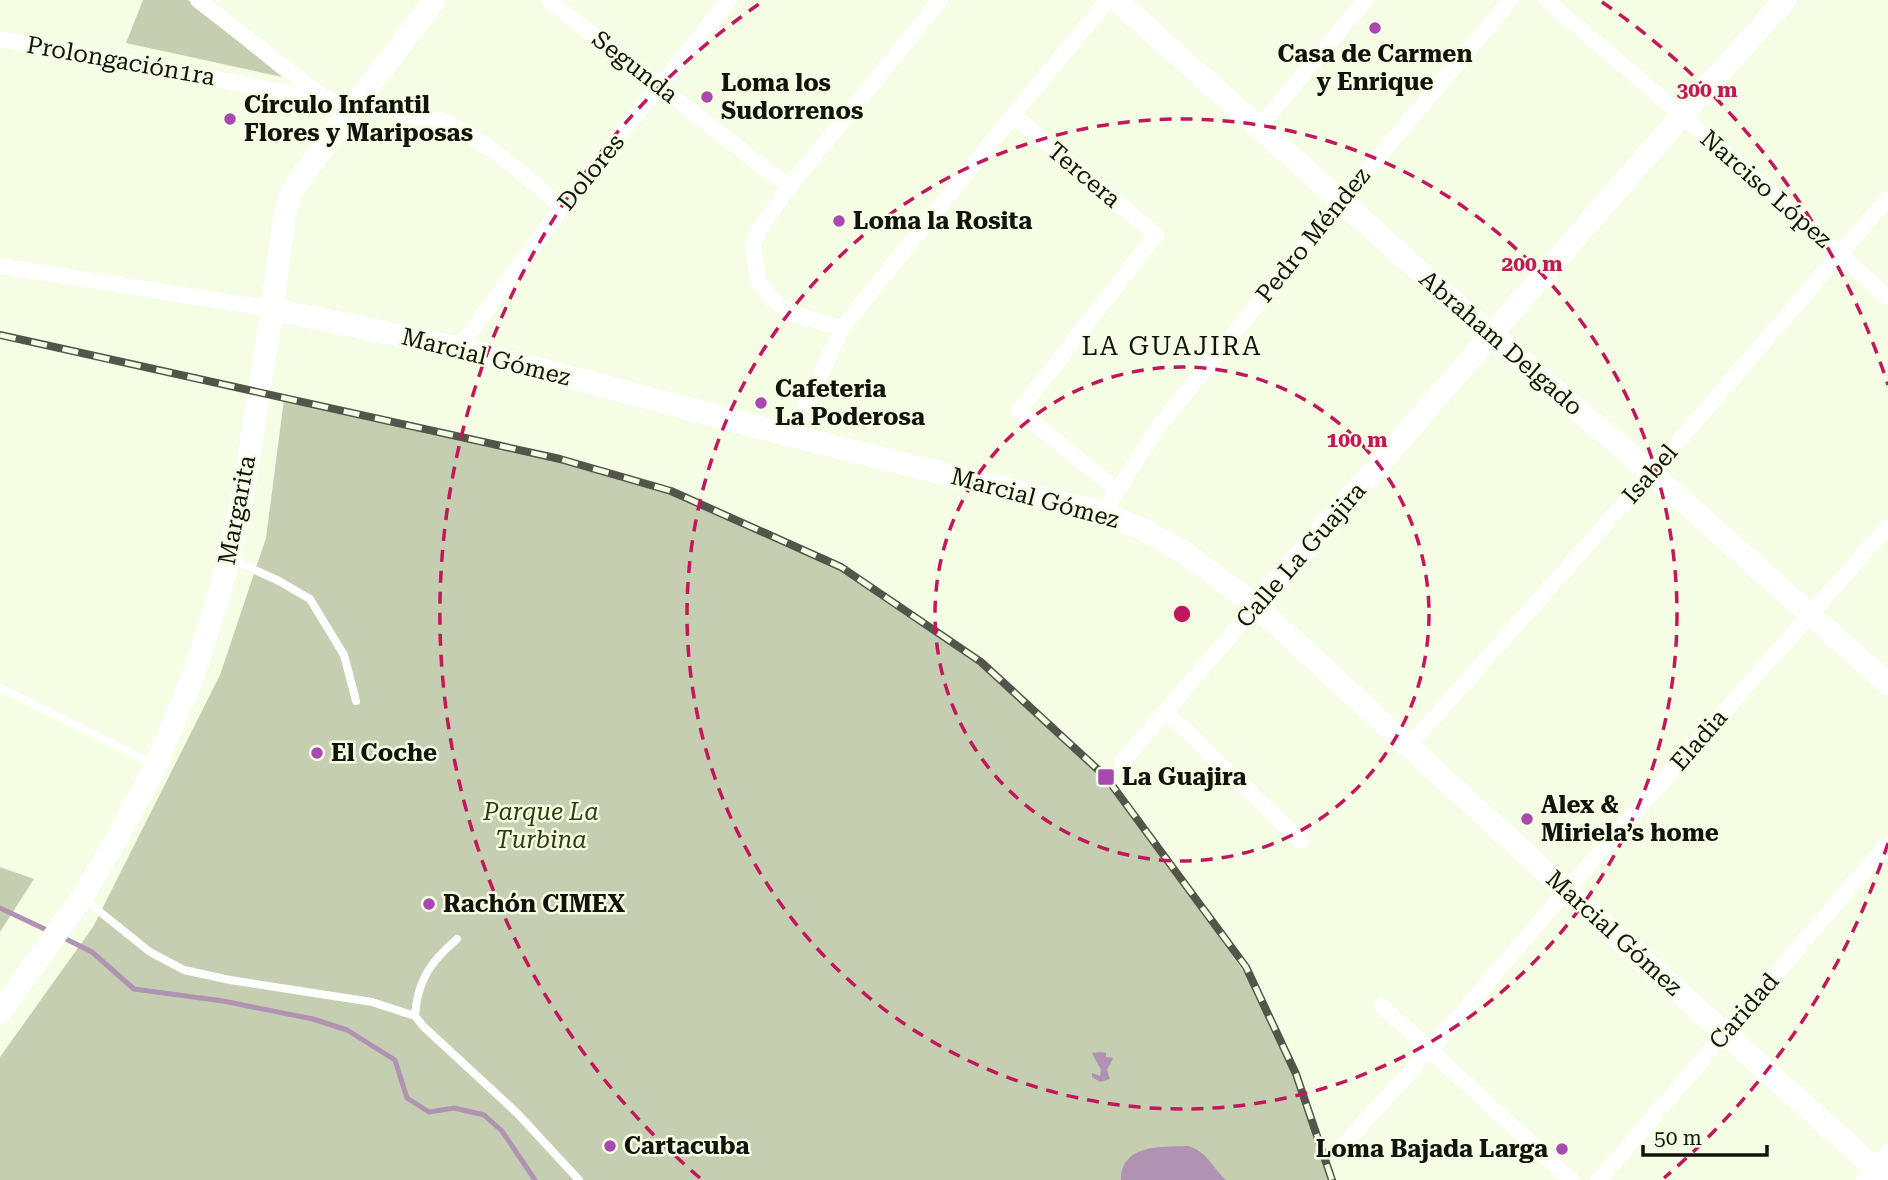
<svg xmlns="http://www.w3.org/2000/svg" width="1888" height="1180" viewBox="0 0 1888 1180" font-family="'Roboto Serif',serif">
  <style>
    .green { fill: #c5ceb0 }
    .water { fill: #b092b2 }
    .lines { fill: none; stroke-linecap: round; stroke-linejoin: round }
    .stream { stroke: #b092b2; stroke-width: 5 }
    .lane { stroke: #fff; stroke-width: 8 }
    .street { stroke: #fff; stroke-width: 16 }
    .secondary { stroke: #fff; stroke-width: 23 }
    .rail-casing { stroke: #525549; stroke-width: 8 }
    .rail { stroke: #f5fde4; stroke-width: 5; stroke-dasharray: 16; stroke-linecap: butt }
    .ring { fill: none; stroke: #c2185b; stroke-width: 3.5; stroke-dasharray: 12 9 }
    .poi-dot { fill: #a848b1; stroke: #f5fde4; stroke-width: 2.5 }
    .labels { text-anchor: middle; stroke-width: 5; stroke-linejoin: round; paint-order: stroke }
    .poi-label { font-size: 24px; font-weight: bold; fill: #12140c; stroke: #f5fde4; text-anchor: start }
    .street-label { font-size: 24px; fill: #12140c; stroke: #f5fde4 }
    .park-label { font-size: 24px; font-style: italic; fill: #313b0c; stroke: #f5fde4 }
    .neighbourhood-label { font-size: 26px; letter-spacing: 2px; fill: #12140c; stroke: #f5fde4 }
    .centre { fill: #c2185b; stroke: #f5fde4; stroke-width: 3.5 }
    .ring-label { font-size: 21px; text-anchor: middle; font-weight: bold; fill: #c2185b; stroke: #f5fde4; stroke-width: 5; stroke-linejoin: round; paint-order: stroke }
  </style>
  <rect width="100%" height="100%" fill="#f5fde4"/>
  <path class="green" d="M143 0H188L282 77 126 43Z
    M284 399 590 467 676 496 808 553 848 574 983 668 1105 781 1200 909 1252 984 1298 1084 1331 1180H0V1057L93 927 220 675 266 538Z
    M0 867 34 879 0 932Z"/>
  <path class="water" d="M1101 1052 1106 1053V1057L1113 1058 1107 1070 1110 1079 1100 1082 1092 1077V1073L1100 1076 1101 1070 1092 1053Z
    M1188 1146C1209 1153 1210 1165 1226 1180H1121C1121 1144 1161 1147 1188 1146Z"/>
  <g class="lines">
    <path class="stream" d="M0 908 51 932
      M60 936 92 952 134 989 223 1001 313 1019 347 1030 395 1060 407 1098 429 1112 454 1108 484 1115 502 1131 535 1180"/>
    <path class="lane" d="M231 559 279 581 310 599 344 655 356 701
      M0 687 153 764
      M84 899 150 952 184 970 230 980 372 1002 415 1016 424 1027 517 1113 579 1180
      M415 1016C417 981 431 961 457 939"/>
    <path class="street" d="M198 0 323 97
      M548 0 789 187
      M1546 0C1661 98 1777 195 1888 298
      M0 39 447 122C490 144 525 176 562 207
      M1013 115 1156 235 1019 411 1117 490
      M1259 127 1365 0
      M0 266 272 309
      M842 328 790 313 773 300 758 282 753 244 759 230 789 187 940 0
      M459 348 562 207 729 0
      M792 436 842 328 1013 115 1108 0
      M1103 513 1158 427 1341 201 1511 0
      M1166 712 1301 841
      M1408 747 1651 473 1888 198
      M1122 762 1256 606
      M1381 1005 1571 1180
      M1345 1143 1429 1051 1566 891 1888 526
      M1599 1180 1888 843
      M1864 1180 1888 1151"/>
    <path class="secondary" d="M1116 0 1491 335 1651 473 1888 684
      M272 309 459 348 792 436 1103 513 1142 529 1182 551 1256 606 1566 891 1888 1180
      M1256 606 1682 115 1785 0
      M0 1013 82 897 117 838 156 765 195 671 222 585 243 495 272 309 284 220 291 192 354 105 435 0"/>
    <defs>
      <path id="rail" d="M0 335 560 459 671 491 841 567 981 662 1106 777 1246 967 1296 1074 1332 1180"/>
    </defs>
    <use href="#rail" class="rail-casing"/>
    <use href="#rail" class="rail"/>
  </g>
  <g class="ring">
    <circle cx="1182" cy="614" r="247"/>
    <circle cx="1182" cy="614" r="495"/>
    <path d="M1888 843A742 742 0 0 1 1664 1178M700 1178A742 742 0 0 1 762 2M1602 2A742 742 0 0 1 1888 385"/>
  </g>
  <g class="poi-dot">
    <circle cx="1375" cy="28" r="7"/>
    <circle cx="707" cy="97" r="7"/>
    <circle cx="230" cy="119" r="7"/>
    <circle cx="839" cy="221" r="7"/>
    <circle cx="761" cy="403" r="7"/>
    <circle cx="317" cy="753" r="7"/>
    <rect x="1097" y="768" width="18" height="18" rx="3.5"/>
    <circle cx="1527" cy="819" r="7"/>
    <circle cx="429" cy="904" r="7"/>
    <circle cx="610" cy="1146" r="7"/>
    <circle cx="1562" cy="1149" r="7"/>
  </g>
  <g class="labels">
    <g class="poi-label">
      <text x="1375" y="62" text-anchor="middle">Casa de Carmen<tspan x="1375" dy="28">y Enrique</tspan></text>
      <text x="721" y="91">Loma los<tspan x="721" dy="28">Sudorrenos</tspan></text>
      <text x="244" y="113">Círculo Infantil<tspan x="244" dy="28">Flores y Mariposas</tspan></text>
      <text x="853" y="229">Loma la Rosita</text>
      <text x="775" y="397">Cafeteria<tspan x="775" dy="28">La Poderosa</tspan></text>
      <text x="331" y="761">El Coche</text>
      <text x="1122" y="785">La Guajira</text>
      <text x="1541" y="813">Alex &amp;<tspan x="1541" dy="28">Miriela’s home</tspan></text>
      <text x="443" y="912">Rachón CIMEX</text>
      <text x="624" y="1154">Cartacuba</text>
      <text x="1548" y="1157" text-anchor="end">Loma Bajada Larga</text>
    </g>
    <g class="street-label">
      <text transform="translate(121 61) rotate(10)" y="8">Prolongación1ra</text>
      <text transform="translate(635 67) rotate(38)" y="8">Segunda</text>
      <text transform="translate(591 172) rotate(-51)" y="8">Dolores</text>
      <text transform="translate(1084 175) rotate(40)" y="8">Tercera</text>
      <text transform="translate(1766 189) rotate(41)" y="8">Narciso López</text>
      <text transform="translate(1313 235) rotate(-51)" y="8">Pedro Méndez</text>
      <text transform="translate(1501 343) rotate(41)" y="8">Abraham Delgado</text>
      <text transform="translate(486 357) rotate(14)" y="8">Marcial Gómez</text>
      <text transform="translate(1650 474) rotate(-49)" y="8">Isabel</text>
      <text transform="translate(1035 498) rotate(15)" y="8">Marcial Gómez</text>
      <text transform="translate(237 510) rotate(-79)" y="8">Margarita</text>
      <text transform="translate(1301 555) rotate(-49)" y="8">Calle La Guajira</text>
      <text transform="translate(1699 740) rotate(-49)" y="8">Eladia</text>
      <text transform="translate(1614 933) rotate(42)" y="8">Marcial Gómez</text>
      <text transform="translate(1744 1011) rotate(-49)" y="8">Caridad</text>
    </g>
    <g class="park-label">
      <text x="541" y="820">Parque La<tspan x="541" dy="28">Turbina</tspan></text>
    </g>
    <g class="neighbourhood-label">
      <text x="1172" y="355">LA GUAJIRA</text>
    </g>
  </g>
  <circle cx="1182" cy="614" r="10" class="centre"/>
  <g class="ring-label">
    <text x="1707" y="97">300 m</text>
    <text x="1532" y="271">200 m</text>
    <text x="1357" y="447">100 m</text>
  </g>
  <path d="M1643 1145v10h124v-10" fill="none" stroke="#12140c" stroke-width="3.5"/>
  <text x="1654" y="1145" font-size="21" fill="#12140c" stroke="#f5fde4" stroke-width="5" paint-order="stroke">50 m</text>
</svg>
